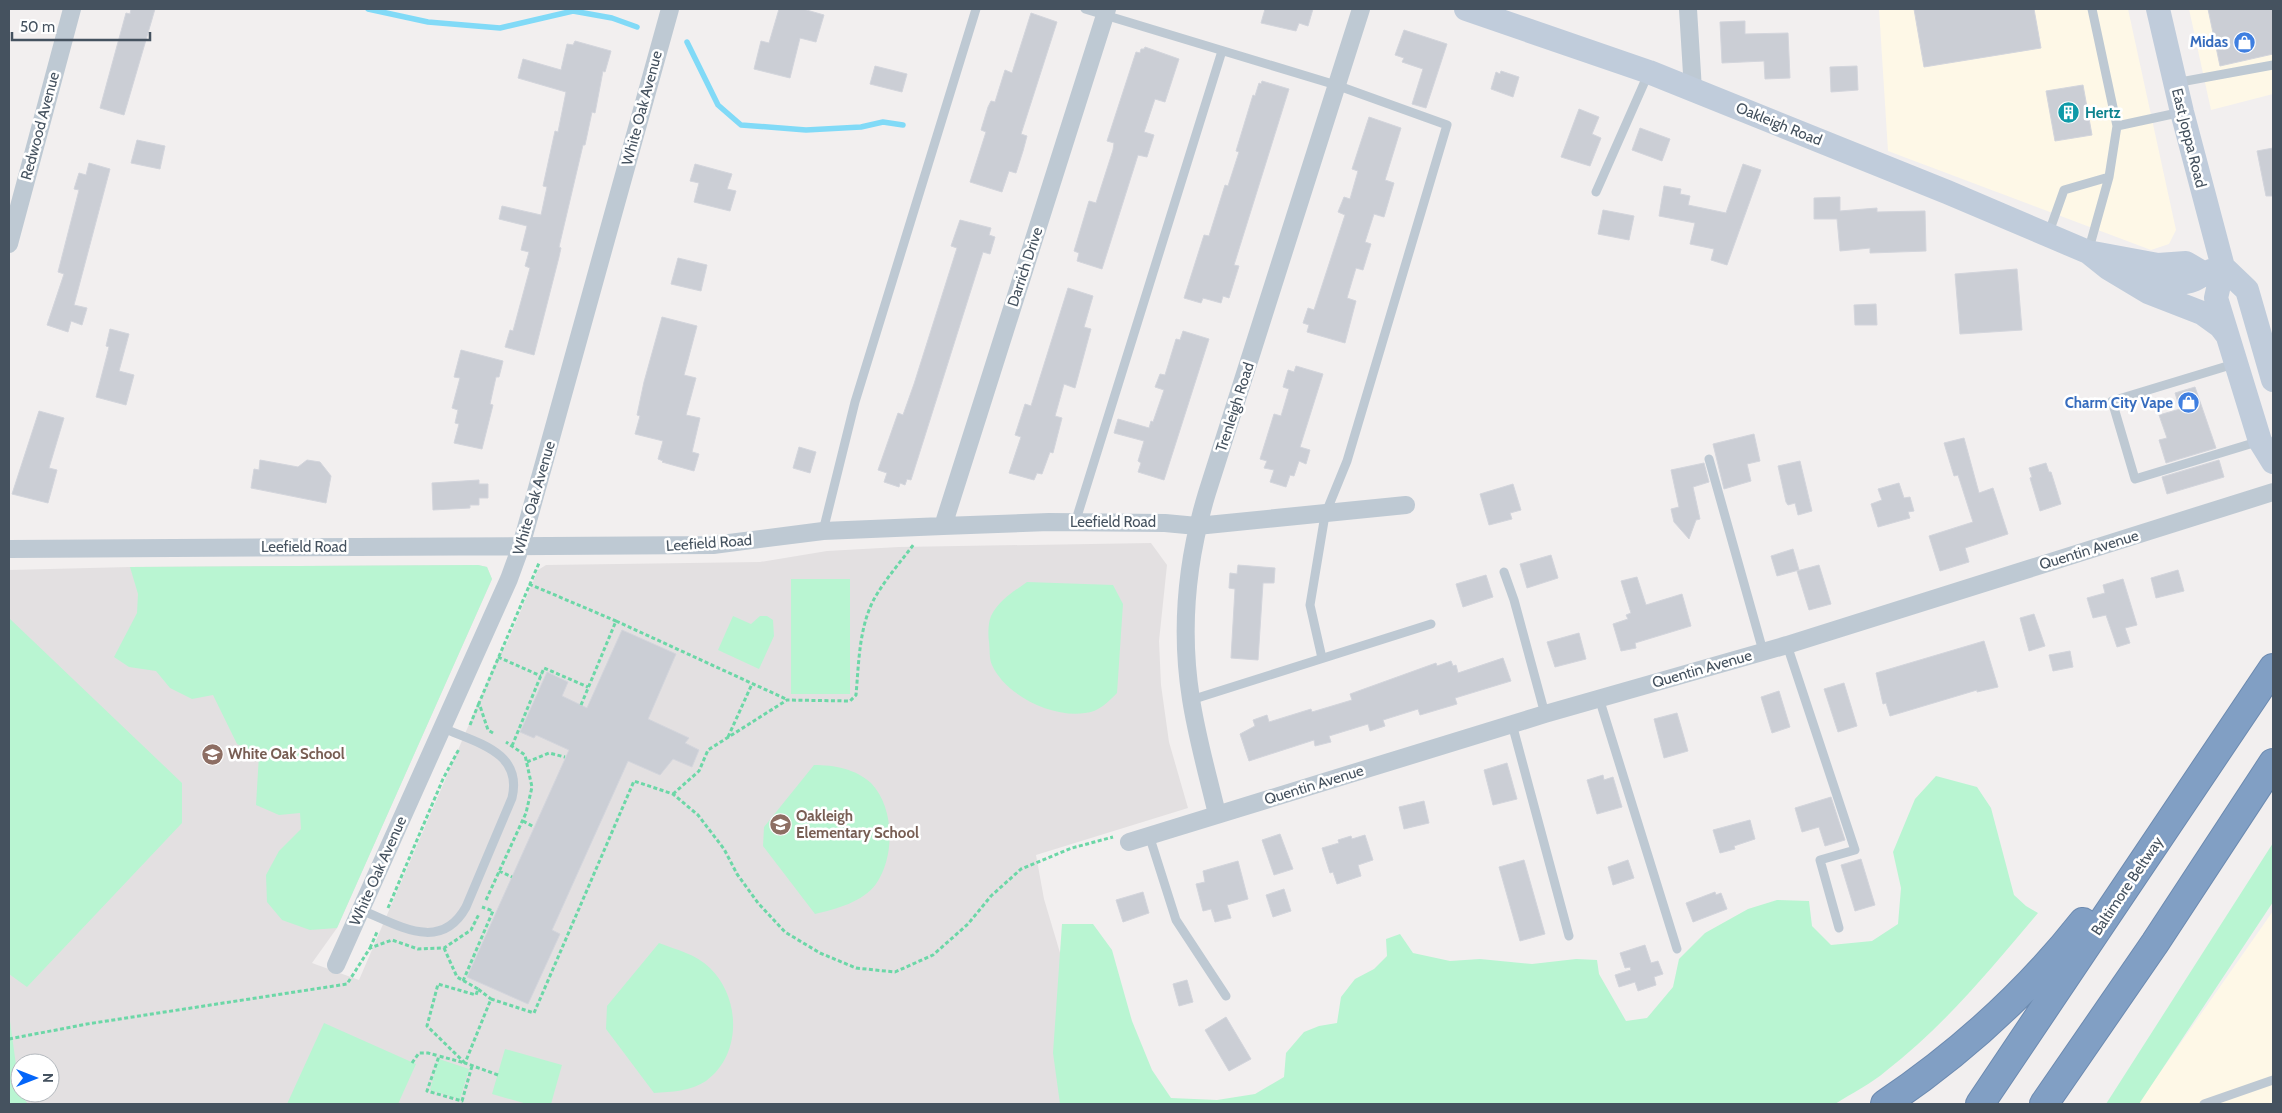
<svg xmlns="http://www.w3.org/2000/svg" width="2282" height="1113" viewBox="0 0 2282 1113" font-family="Cabin,sans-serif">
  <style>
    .commercial { fill: #fef8e7 }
    .education { fill: #e3e0e1; fill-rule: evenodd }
    .green { fill: #b9f5d2 }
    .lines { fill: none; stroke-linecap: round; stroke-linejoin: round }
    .stream { stroke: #81daf7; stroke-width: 5.5 }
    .building { fill: #cbced5; stroke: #d3d5dc }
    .highway-casing { stroke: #6c8ab0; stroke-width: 30 }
    .path { stroke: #6cd7a7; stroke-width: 3; stroke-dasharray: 4 2.5; stroke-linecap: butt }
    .lane { stroke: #bec9d3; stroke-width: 9 }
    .street { stroke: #bec9d3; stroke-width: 18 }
    .secondary { stroke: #c0ccdb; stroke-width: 24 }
    .highway { stroke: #819fc4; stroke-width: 28 }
    .labels { text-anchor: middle; stroke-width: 5; stroke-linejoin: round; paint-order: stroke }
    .shop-label { font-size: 15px; font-weight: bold; fill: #366cbe; stroke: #fff; text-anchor: end }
    .street-label { font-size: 15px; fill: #45525f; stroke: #fff }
    .culture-label { font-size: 15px; font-weight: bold; fill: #0d838f; stroke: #fff; text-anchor: start }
    .education-label { font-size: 15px; font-weight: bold; fill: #785e54; stroke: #fff; text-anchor: start }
  </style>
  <rect width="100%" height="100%" fill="#f2efef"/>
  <path class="commercial" d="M1879 9H2128L2176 230 2169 244 2151 250 1888 151Z
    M2189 9H2273V94L2211 110Z
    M2273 911V1104H2138Z"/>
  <path class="education" d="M1151 543 1167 565 1159 641 1161 685 1169 742 1188 808 1036 855 1044 899 1105 1104H9V570L130 567 478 565 487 567 492 579 337 928 312 963 359 980 498 657 507 643 538 570 546 565 760 562 827 551 899 547ZM20 1063H50V1093H20Z"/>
  <path class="green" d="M478 565 487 567 492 579 337 928 310 930 282 920 267 902 266 875 279 851 301 829 300 813 279 815 256 805 259 755 237 744 213 695 192 699 170 688 156 671 129 667 114 657 137 613 138 594 130 567Z
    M791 579H850V694H791Z
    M1027 582 1113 585 1123 604 1117 693C1108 702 1099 712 1085 713 1053 718 1006 696 992 665 989 659 990 649 989 642 988 635 988 623 991 616 999 600 1013 592 1027 582Z
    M733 616 751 624 760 616H767L773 620 774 636 759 669 718 650Z
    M9 618 182 783V823L27 987 9 974Z
    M814 765C834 765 856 769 871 783 895 808 895 857 876 884 863 902 836 909 815 914L763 846 764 827Z
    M1936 776 1977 787 1991 808 2014 895 2026 906 2038 913C1991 969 1944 1026 1886 1071 1871 1084 1852 1093 1835 1104H1060L1053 1053 1062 924H1093L1112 950 1132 1021 1152 1070 1171 1098 1217 1100 1255 1094 1284 1077 1286 1053 1304 1032 1319 1026 1337 1023 1341 997 1355 979 1374 969 1387 956 1386 939 1400 934 1413 953 1450 961 1480 959 1532 964 1576 959 1597 960 1599 974 1626 1021 1647 1018 1673 987 1679 959 1705 933 1748 909 1777 900 1809 901 1812 926 1831 945 1872 941 1898 924 1901 888 1893 852 1915 799Z
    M2273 843V902L2139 1104H2106Z
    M659 943C677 950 696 954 710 968 741 998 742 1055 706 1081 691 1091 671 1092 654 1093L606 1029 607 1006Z
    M9 1014 19 1087 20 1093 28 1104H9Z
    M324 1023 416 1064 398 1104H287Z
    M505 1049 562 1065 551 1104H527L492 1094Z
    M439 1059 469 1069 460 1099 430 1090Z"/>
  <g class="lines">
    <path class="stream" d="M368 9 428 22 500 28 573 11 612 18 637 27
      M687 42 718 105 741 125 806 130 861 127 883 122 903 125"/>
  </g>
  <path class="building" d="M131 9H155L124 115 100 108 126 13 130 14Z
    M779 9H803L824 15 816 42 800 38 790 78 754 69 761 41 769 43Z
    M1265 9H1313L1308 26 1299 23 1296 31 1261 23Z
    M1914 9H2034L2041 48 1924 67Z
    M2208 9H2273V54L2220 66Z
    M1031 13 1057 22 1021 134 1027 136 1023 151 1016 173 1009 171 1002 192 970 182 986 132 981 130 988 107 991 101 995 102 1005 70 1012 73Z
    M1745 21V34L1788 33 1790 78 1765 79 1764 61 1722 63 1720 22Z
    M1404 30 1447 44 1426 108 1412 104 1423 69 1402 62 1404 58 1395 55Z
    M575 41 611 51 605 72 603 71 595 113 592 112 585 145H583L559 247 561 248 559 257 534 355 505 347 510 330 513 331 530 268 525 266 529 252 521 250 527 226 499 219 502 206 541 215 547 187 543 186 555 131 558 132 566 92 518 78 523 59 561 70 567 44 573 45Z
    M1145 47 1179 59 1165 102 1155 99 1144 132 1154 135 1147 157 1138 155 1102 269 1077 261 1079 253 1074 251 1089 201 1096 203 1113 150 1114 143 1107 141 1136 52 1140 53 1141 49H1144Z
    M875 66 907 74 902 92 870 84Z
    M1857 66 1858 90 1831 92 1830 67Z
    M1501 71 1519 77 1513 97 1491 89 1496 72 1500 74Z
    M1262 81 1289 89 1234 265 1239 266 1229 298 1223 296 1221 303 1203 298 1201 303 1184 298 1204 235 1209 236 1225 185 1228 186 1239 152 1236 151 1253 95 1255 96 1259 83 1261 84Z
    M2083 85 2092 135 2055 141 2046 91Z
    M1579 109 1599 117 1592 134 1601 138 1590 166 1561 157Z
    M1369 117 1401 128 1385 180 1394 183 1384 217 1374 214 1365 242 1371 244 1363 270 1356 268 1347 298 1356 301 1345 343 1307 332 1309 325 1303 323 1308 308 1314 310 1345 215 1338 212 1344 197 1350 199 1358 171 1352 169Z
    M1640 128 1670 139 1662 161 1632 150Z
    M137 140 165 146 160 169 131 163Z
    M2273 148V196H2266L2257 151Z
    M89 163 110 169 74 305 87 308 82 325 71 321 68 332 47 325 64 274 58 272 79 190 74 189 79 173 86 175Z
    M695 164 732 174 727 189 736 191 730 211 694 202 699 183 690 181Z
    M1743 164 1761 170 1727 265 1711 260 1714 249 1690 244 1695 223 1659 216 1664 186 1681 189 1680 194 1690 196 1688 205 1726 213Z
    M1840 197V211L1877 208V212L1925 211 1926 251 1870 253V248L1840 251 1837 219H1814V198Z
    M1603 210 1634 216 1629 240 1598 234Z
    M960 220 991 228 989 235 995 237 990 254 983 252 911 480 907 479 905 485 900 483 899 487 884 482 887 473 878 470 898 413 903 415 914 384 957 248 951 246Z
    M678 258 707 265 701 291 671 284Z
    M2017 269 2022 330 1960 334 1955 274Z
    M1068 288 1093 296 1084 327 1091 329 1075 388 1064 384 1055 416 1062 418 1053 453 1050 452 1042 474 1037 473 1034 480 1009 473 1021 437 1015 435 1025 404 1031 406Z
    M1876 304 1877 325H1855L1854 305Z
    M662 317 697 326 684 375 696 378 686 415 700 418 692 452 699 454 694 471 662 462 663 461 658 459 663 441 635 434 640 416 637 415 644 382Z
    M110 329 129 334 119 371 134 375 126 405 96 397 109 347 106 346Z
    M1183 331 1209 339 1164 480 1138 472 1141 463 1138 461 1144 441 1114 433 1118 419 1149 428 1151 421 1153 422 1164 390 1155 387 1160 374 1165 375 1176 339 1180 340Z
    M461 350 503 361 499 377H496L490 404 493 405 482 449 454 443 459 424 455 423 458 410 452 408 460 378 454 377Z
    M1296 366 1323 374 1300 447 1310 450 1306 464 1299 461 1294 476 1290 475 1286 487 1270 482 1274 470 1264 468 1267 461 1260 459 1274 414 1281 416 1289 389 1283 387 1288 370 1294 372Z
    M2195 387 2216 448 2166 463 2159 440 2167 438 2159 415 2180 409 2175 393Z
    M39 411 64 418 49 468 57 470 48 503 12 494Z
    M1754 434 1760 461 1747 464 1751 481 1724 489 1713 444Z
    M1964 438 1979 493 1993 488 2008 534 1965 548 1969 562 1940 571 1929 536 1973 522 1958 475 1954 476 1944 443Z
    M799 447 816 452 810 473 793 468Z
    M260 460 298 467 307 460 320 462 331 476 326 503 251 488 254 469 259 470Z
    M2219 460 2224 477 2167 494 2162 477Z
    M1800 461 1812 511 1798 515 1795 503 1788 505 1786 502 1778 466Z
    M1704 463 1709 482 1693 487 1700 519 1696 520 1689 539 1674 522 1671 509 1679 507 1671 470Z
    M2046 463 2049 472H2051L2061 504 2040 511 2030 478 2032 477 2029 468Z
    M479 480V484H488V498H479V505H470V508L433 510 432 483Z
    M1899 483 1904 498 1910 497 1914 511 1908 512 1910 518 1878 527 1871 504 1882 500 1878 489Z
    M1513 484 1521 510 1510 513 1512 519 1489 525 1480 494Z
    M1793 549 1799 570 1777 576 1771 556Z
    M1551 555 1558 578 1527 588 1520 564Z
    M1238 565 1275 568 1274 583H1263L1258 660 1231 658 1235 589 1229 588 1230 573 1237 574Z
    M1819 565 1831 604 1809 610 1797 571Z
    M2178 570 2184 591 2156 598 2151 578Z
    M1486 575 1493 597 1463 607 1456 584Z
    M1637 577 1646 605 1682 594 1691 626 1635 643 1636 648 1621 651 1613 624 1628 619 1626 615 1631 613 1621 581Z
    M2123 579 2137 625 2125 628 2130 643 2117 647 2106 615 2093 618 2087 598 2105 593 2103 585Z
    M2034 614 2045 646 2029 651 2020 618Z
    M622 630 676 654 648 719 689 738 685 743 699 750 692 767 673 759 660 775 628 761 552 930 560 934 528 1004 467 977 569 750 536 735 534 738 520 732 547 672 568 682 562 696 587 708Z
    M1579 633 1586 659 1555 667 1547 642Z
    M1984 641 1998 687 1977 692V690L1890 716 1886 703 1883 704 1876 673Z
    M2070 651 2073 667 2053 671 2049 655Z
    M1503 658 1511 681 1455 698 1457 704 1420 715 1418 709 1383 720 1385 726 1370 731 1368 724 1329 736 1331 742 1315 746 1314 740 1249 761 1240 734 1255 726 1253 720 1267 715 1269 722 1311 709 1312 712 1352 700 1350 694 1436 663 1437 666 1451 661 1453 666 1456 665 1458 673Z
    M1844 683 1857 726 1838 732 1824 689Z
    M1779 691 1790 727 1772 733 1761 697Z
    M1677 713 1688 751 1664 758 1654 719Z
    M1507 763 1517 799 1493 805 1484 770Z
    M1603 775 1604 780 1613 777 1622 807 1597 814 1587 780Z
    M1831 797 1845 840 1825 846 1819 827 1802 832 1795 808Z
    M1424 801 1429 823 1404 829 1399 807Z
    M1750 820 1755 839 1734 846 1735 849 1720 853 1713 830Z
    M1280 834 1293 869 1274 875 1262 840Z
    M1365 835 1373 860 1358 865 1361 876 1337 884 1333 872 1330 873 1322 848 1339 843 1338 840 1351 836 1352 839Z
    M1861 859 1875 905 1855 911 1841 865Z
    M1524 860 1545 934 1520 941 1499 867Z
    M1628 860 1634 878 1613 885 1608 867Z
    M1238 861 1248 899 1227 905 1231 918 1215 922 1211 909 1203 911 1196 884 1205 882 1203 871Z
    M1284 889 1291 911 1273 917 1266 895Z
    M1143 892 1149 913 1123 922 1116 900Z
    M1715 892 1716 895 1721 893 1727 909 1693 922 1686 903Z
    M1645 945 1651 963 1658 961 1663 974 1654 977 1656 985 1638 991 1635 982 1619 987 1615 975 1631 970 1630 967 1625 968 1620 953Z
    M1187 980 1193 1002 1179 1006 1173 984Z
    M1226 1017 1251 1059 1229 1071 1205 1030Z"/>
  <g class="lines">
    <defs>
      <path id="highway" d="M1885 1104C1959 1054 2027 993 2083 922
        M1980 1104 2273 668
        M2044 1104 2155 943 2273 763"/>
    </defs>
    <use href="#highway" class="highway-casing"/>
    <path class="path" d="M529 584 616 621
      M498 657 541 676
      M581 705 616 621 786 699
      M470 725 479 703
      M493 733 488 730 479 703 539 563
      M728 737 752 684
      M512 746 544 668 588 687
      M527 762 549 753 565 757
      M673 794 699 771 708 750 787 700 850 701 856 695C859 661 859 623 877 594 888 576 902 560 914 544
      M523 821 534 827
      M499 871 512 877
      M486 900 526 813 532 787 525 755 506 742
      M388 908 443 779 459 749
      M370 948 377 932
      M444 948 457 977 478 989
      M463 981 493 911 482 907
      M9 1039 87 1024 347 984 370 948 392 940 418 949 444 948 471 930 479 914
      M412 1063 419 1053H428L439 1056
      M472 1066 462 1101 427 1091 439 1056 465 1063 427 1026 438 984 476 995 478 989 491 999
      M498 1075 465 1063 491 999 534 1013 634 781 673 794 698 815 724 849 737 874 758 903 785 932 820 953 856 968 895 972 933 955 968 924 991 896 1021 869 1072 848 1113 837"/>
    <path class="lane" d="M1085 9 1336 85 1447 125 1347 461 1325 515 1310 605 1322 658
      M2092 9 2117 126 2182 112
      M2175 83 2273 65
      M1596 192 1649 72
      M2048 235 2064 190 2109 177 2117 126
      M2088 252 2109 177
      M2234 364 2112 401 2135 479 2260 441
      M1709 459 1763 651
      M1075 523 1222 51
      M823 531 855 402 976 9
      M1504 572 1514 600 1545 714
      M1787 645 1855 850 1820 860 1839 928
      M1599 698 1677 949
      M1191 700 1431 624
      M1512 724 1569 936
      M1149 835 1176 920 1226 996
      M361 910C397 924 440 954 466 907L512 798C523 752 477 743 443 728
      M2204 1104 2273 1080"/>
    <path class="street" d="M1688 9 1693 90
      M9 244 72 9
      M943 526 1107 9
      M9 549 713 545 823 531 943 526 1049 522 1165 523 1197 526 1406 505
      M1217 814C1208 776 1197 738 1191 699 1180 630 1187 559 1207 493L1361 9
      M1129 842 1545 714 1787 645 2273 492
      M336 965 509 579 521 546 670 9"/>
    <path class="secondary" d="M1466 9 1649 72 1947 192 2048 235 2088 252 2108 268 2148 292 2202 313 2220 326 2227 335
      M2158 9 2182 112 2223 267 2216 298 2260 441 2273 462
      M2093 253 2158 265 2186 263 2203 273
      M2223 267 2247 290 2273 380
      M2138 280C2154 282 2174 285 2190 281 2198 279 2205 272 2214 270"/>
    <use href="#highway" class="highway"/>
  </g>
  <defs>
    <symbol id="shop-disc" viewBox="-11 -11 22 22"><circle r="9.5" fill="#3f7fe0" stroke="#fff"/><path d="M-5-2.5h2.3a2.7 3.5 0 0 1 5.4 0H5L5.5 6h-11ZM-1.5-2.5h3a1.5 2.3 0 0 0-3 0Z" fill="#fff"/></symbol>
    <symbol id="building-disc" viewBox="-11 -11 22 22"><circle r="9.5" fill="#0f9aa8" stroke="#fff"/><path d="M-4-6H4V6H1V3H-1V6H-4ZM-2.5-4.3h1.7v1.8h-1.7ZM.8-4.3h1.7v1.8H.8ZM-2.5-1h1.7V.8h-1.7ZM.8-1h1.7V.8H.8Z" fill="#fff"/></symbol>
    <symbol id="school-disc" viewBox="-11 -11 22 22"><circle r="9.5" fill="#8d6e63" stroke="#fff"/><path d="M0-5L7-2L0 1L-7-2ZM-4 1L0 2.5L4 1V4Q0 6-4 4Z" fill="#fff"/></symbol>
  </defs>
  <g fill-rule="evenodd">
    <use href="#shop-disc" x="2232" y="30" width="25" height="25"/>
    <use href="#building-disc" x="2056" y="100" width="25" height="25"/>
    <use href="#shop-disc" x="2176" y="390" width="25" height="25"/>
    <use href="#school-disc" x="200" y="742" width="25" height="25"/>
    <use href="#school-disc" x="768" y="812" width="25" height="25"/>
  </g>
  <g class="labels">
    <g class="shop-label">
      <text x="2228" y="47">Midas</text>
      <text x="2173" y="408">Charm City Vape</text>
    </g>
    <g class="street-label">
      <text transform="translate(642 108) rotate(-75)" y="5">White Oak Avenue</text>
      <text transform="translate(1779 124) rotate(22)" y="5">Oakleigh Road</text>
      <text transform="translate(40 126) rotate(-75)" y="5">Redwood Avenue</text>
      <text transform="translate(2189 138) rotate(76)" y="5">East Joppa Road</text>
      <text transform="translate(1025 267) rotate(-72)" y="5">Darrich Drive</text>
      <text transform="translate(1235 407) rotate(-72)" y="5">Trenleigh Road</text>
      <text transform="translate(534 498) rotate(-74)" y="5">White Oak Avenue</text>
      <text x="1113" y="527">Leefield Road</text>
      <text transform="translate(709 543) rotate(-4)" y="5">Leefield Road</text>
      <text x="304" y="552">Leefield Road</text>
      <text transform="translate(2089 550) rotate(-17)" y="5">Quentin Avenue</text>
      <text transform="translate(1702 669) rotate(-16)" y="5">Quentin Avenue</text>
      <text transform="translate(1314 785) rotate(-17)" y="5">Quentin Avenue</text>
      <text transform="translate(378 871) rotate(-66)" y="5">White Oak Avenue</text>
      <text transform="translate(2127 886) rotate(-56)" y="5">Baltimore Beltway</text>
    </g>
    <g class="culture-label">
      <text x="2085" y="118">Hertz</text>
    </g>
    <g class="education-label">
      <text x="228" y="759">White Oak School</text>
      <text x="796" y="821">Oakleigh<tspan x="796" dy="17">Elementary School</tspan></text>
    </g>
  </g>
  <rect width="2282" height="1113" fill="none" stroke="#45525f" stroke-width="20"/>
  <g transform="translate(35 1078) rotate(90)"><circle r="24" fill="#ffffff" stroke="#b5babf"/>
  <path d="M0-4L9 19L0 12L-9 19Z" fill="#0365f9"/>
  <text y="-8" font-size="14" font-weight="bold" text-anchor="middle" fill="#45525f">N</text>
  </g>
  <path d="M12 32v8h138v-8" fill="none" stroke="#45525f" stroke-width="2.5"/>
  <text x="20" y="32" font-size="15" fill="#45525f" stroke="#ffffff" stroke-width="4" paint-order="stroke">50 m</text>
</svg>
